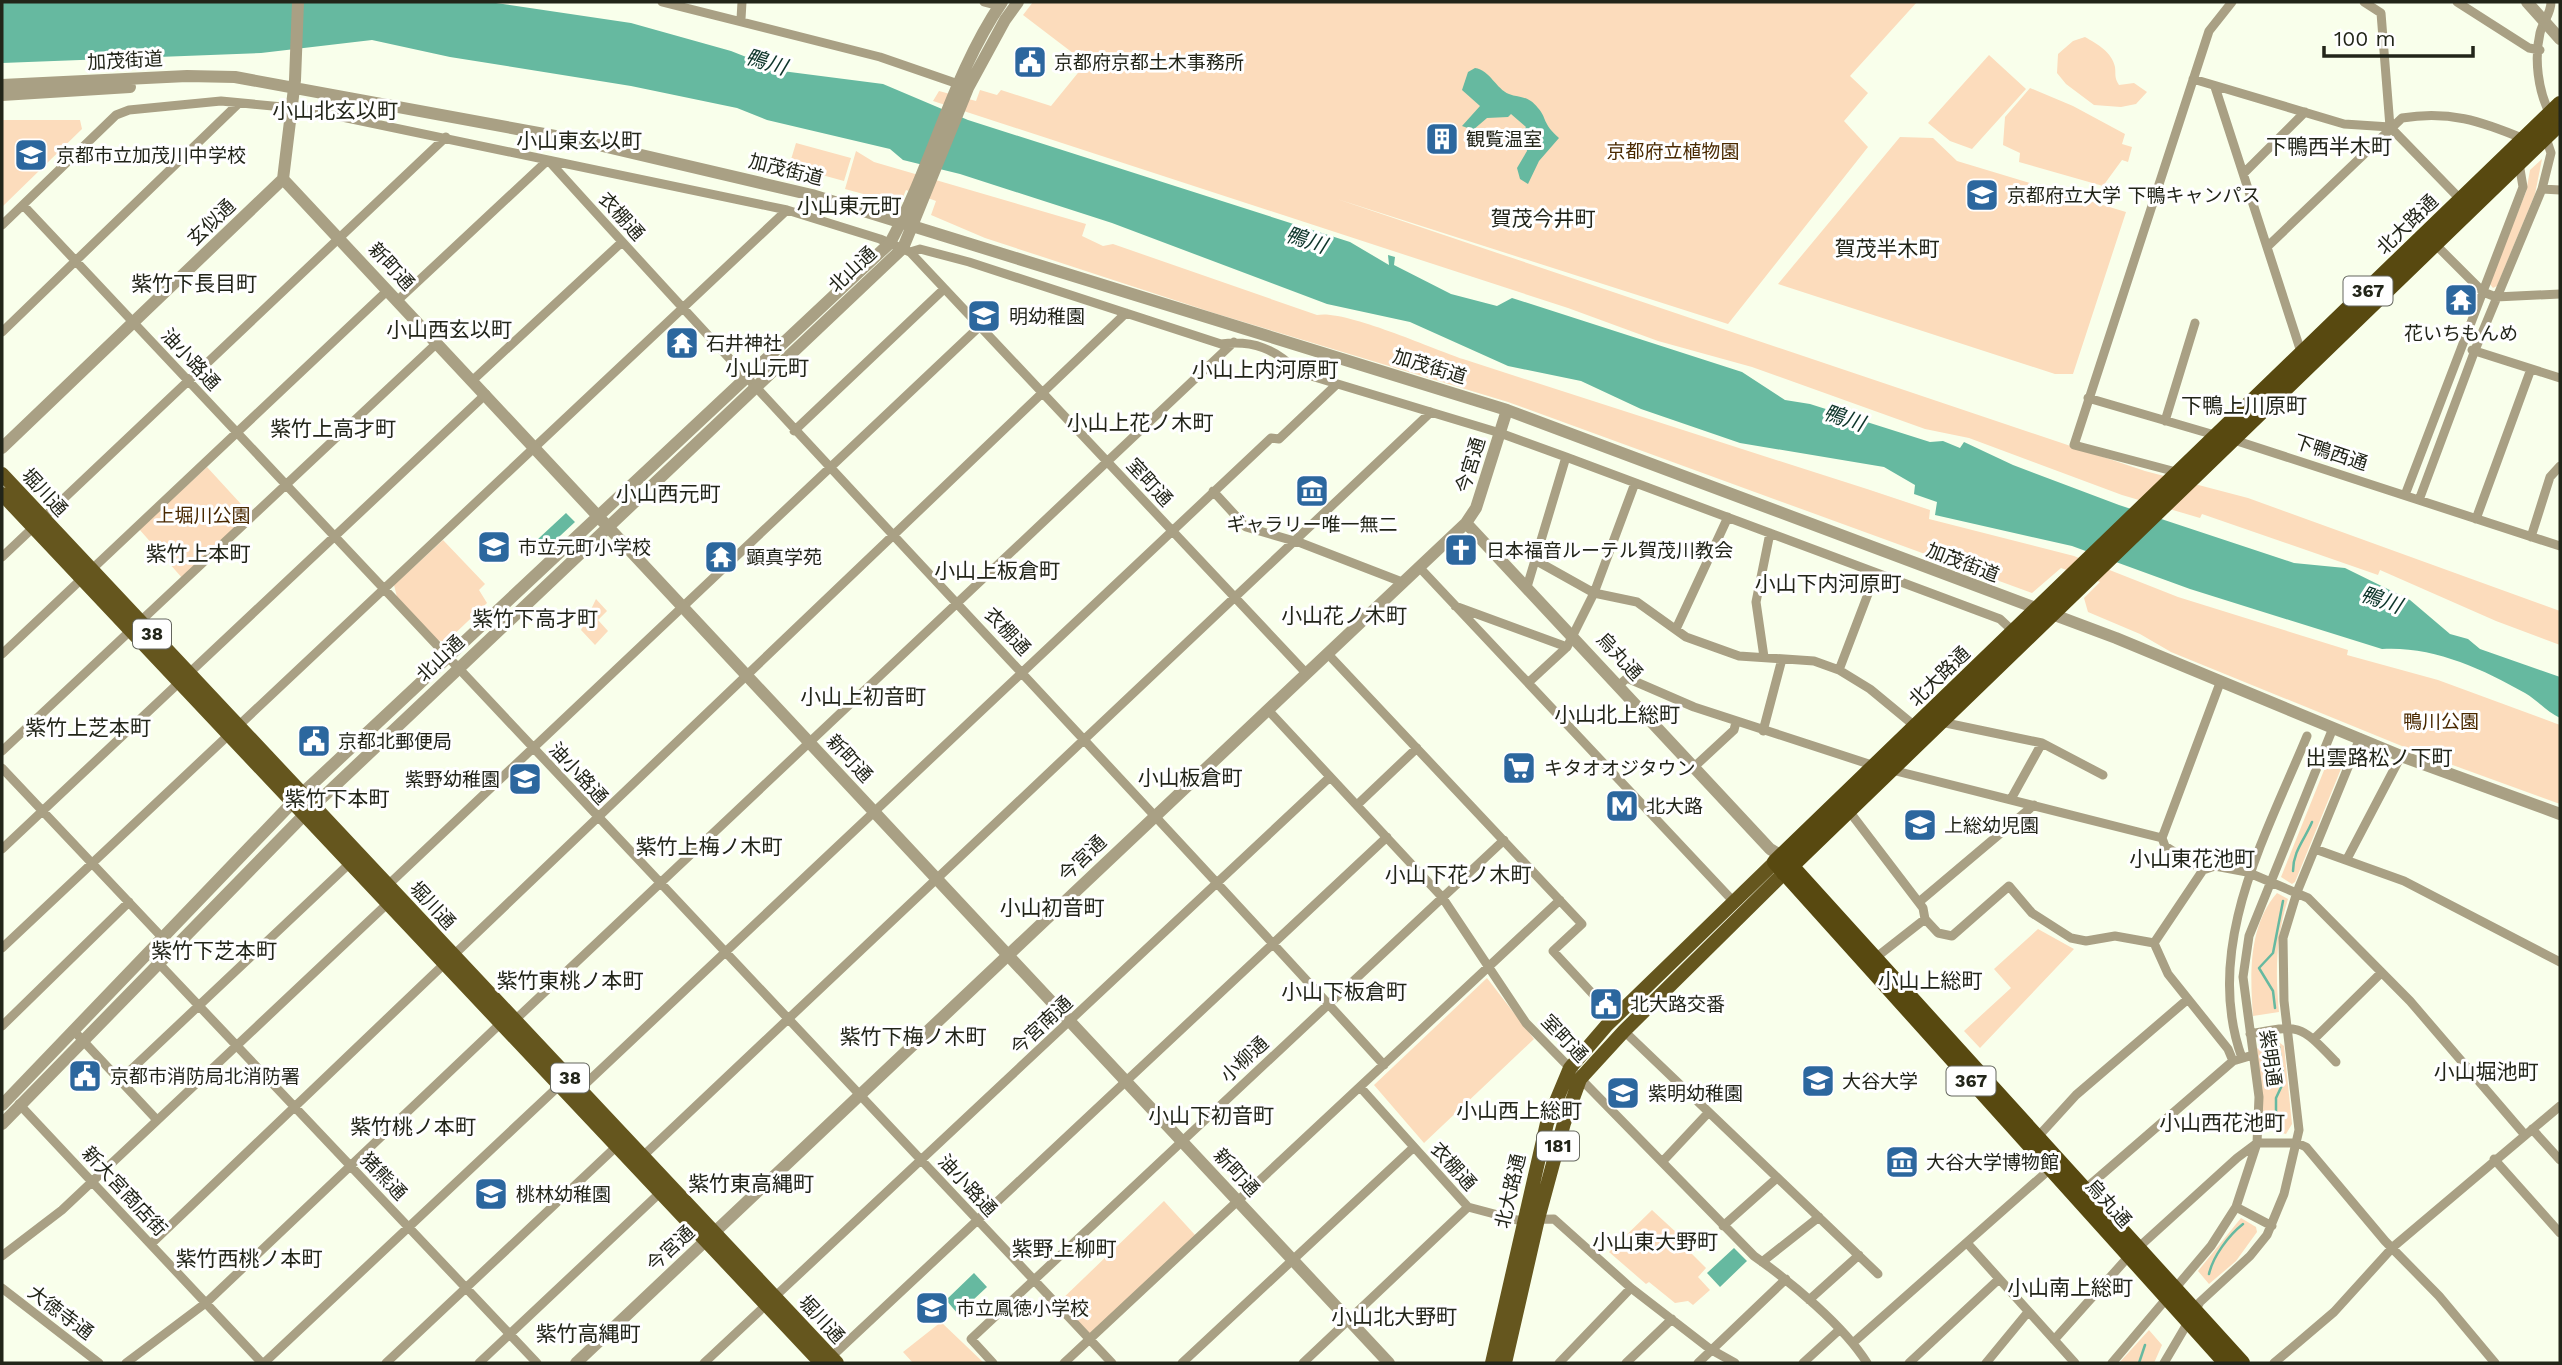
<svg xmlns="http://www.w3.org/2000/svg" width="2562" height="1365" viewBox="0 0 2562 1365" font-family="'Work Sans','Noto Sans JP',sans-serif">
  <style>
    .green { fill: #fcdcbc }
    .water { fill: #66b9a0 }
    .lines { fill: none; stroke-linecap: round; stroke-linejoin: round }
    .stream { stroke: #66b9a0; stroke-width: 2.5 }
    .minor { stroke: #a9a084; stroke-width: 9 }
    .tertiary { stroke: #a9a084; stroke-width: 12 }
    .primary { stroke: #65561e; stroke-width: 14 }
    .trunk { stroke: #584910; stroke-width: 16 }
    .labels { text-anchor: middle; stroke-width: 6; stroke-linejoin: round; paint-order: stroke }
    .shield { fill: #fff; stroke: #64665e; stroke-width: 2 }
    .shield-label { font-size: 18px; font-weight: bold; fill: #222519 }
    .street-label { font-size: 19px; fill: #222519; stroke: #fff }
    .poi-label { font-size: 19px; fill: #222519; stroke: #fff; text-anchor: start }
    .park-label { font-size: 19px; fill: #492900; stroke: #fff }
    .water-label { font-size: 21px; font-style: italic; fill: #0d352a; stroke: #fff }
    .neighbourhood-label { font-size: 21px; fill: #222519; stroke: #fff }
  </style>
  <rect width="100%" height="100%" fill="#f9ffeb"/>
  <path class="green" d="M1033 2H1917L1850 76 1868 93 1844 121 1868 147 1728 324 1337 199 2145 471 2248 498 2560 611V645L2496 621 2380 570 2378 575 2202 514 2200 518 2122 495 1969 438 1925 429 1752 367 1658 341 1568 308 933 101 939 91 976 101 980 90 997 95 1001 90 1051 106 1086 63 1023 15Z
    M2085 37C2097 44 2112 52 2115 67 2116 75 2114 77 2119 85L2134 83 2147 92 2136 104 2121 107 2094 105 2066 84 2057 73 2058 54 2073 41Z
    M1989 55 2026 89 1972 149 1950 141 1928 123Z
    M2030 88 2073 106 2125 134 2122 144 2132 147 2128 162 2122 160 2103 186 2019 162 2020 153 2003 145 2005 117Z
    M2 120H80L82 129 2 207Z
    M1900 137 1933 138 1957 161 2126 212 2073 374H2055L1778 284Z
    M796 143 851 158 844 181 789 166Z
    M856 151 874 162 1086 224 1082 236 1103 246 1113 244 1317 315C1344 309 1433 349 1463 359 1598 403 1732 446 1867 489L1930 510 1929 519 2074 556 2178 597 2348 650 2347 655 2438 680 2560 725V804L2414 751 2171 652 2140 634 2088 612 2084 598 2100 582 2061 568 2032 593 1508 402 1214 313 985 238 931 215 936 201 906 190 900 204 845 189Z
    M2542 159 2535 194 2497 286 2493 288 2489 283 2526 192 2530 170Z
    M207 467 251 515 183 579 139 529Z
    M443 540 485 584 479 590 487 603 446 642 437 640 397 597 394 585Z
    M596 599 607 611 598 620 608 631 595 645 581 630Z
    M2331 753 2345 759 2295 882 2292 884 2281 877Z
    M2277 893 2288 899C2276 937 2275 972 2279 1012L2253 1016C2250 976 2248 926 2277 893Z
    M2038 929 2074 949 1980 1048 1964 1031 2011 988 1994 969Z
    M1487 978 1534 1039 1424 1143 1374 1085Z
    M2276 1040 2284 1046 2292 1124 2286 1134 2264 1128 2257 1049 2260 1045Z
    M1164 1201 1196 1236 1089 1337 1058 1303Z
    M1652 1210 1691 1246 1688 1250 1706 1268 1698 1277 1710 1290 1693 1305 1688 1301 1675 1303 1649 1282 1646 1284 1609 1252Z
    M2241 1218 2256 1227 2257 1232 2236 1261 2209 1284 2198 1271Z
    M941 1322 984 1363H913L903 1352Z
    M2149 1330 2162 1345 2154 1363H2119Z"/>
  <path class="water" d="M2 2H489L631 23 731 51 782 71 883 84 968 120 1350 242 1389 265 1388 255 1395 257 1394 265 1451 294 1497 306 1512 298 1742 372 1785 400 1810 404 1930 442 1943 441 1960 448 1964 442 2013 465 2119 505 2294 563 2345 568 2410 600 2450 634 2468 639 2480 649 2560 677V718C2547 712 2537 700 2525 693 2481 668 2432 646 2382 649L2190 589 2072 546 1935 515 1937 502 1914 494 1915 485 1884 467 1740 443 1641 409 1581 381 1508 366 1410 322 1327 304 1112 223 960 174 903 160 890 149 767 120 737 108 631 86 450 57 372 40 261 53 2 63Z
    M1475 68C1490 70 1496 89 1509 94 1519 98 1528 95 1538 108 1547 118 1542 123 1559 138L1539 161 1528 184 1520 179 1517 168 1527 151 1524 130 1526 127 1511 114 1508 117 1487 118 1473 130 1462 126 1480 106 1462 90 1468 72Z
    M566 513 575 522 547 548 538 539Z
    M1734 1248 1747 1261 1720 1287 1707 1273Z
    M974 1273 987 1287 958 1314 946 1300Z"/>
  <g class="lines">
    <path class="stream" d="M2293 871C2293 851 2305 839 2312 822
      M2275 1008 2273 991 2259 968 2273 953 2283 901
      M2276 1129V1098L2284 1081 2279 1047
      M2209 1274C2213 1256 2229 1235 2243 1224
      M2139 1363 2145 1345"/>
    <path class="minor" d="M662 2 880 57 964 86
      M984 2 999 6
      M2364 2 2381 13 2390 127 2461 200
      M2457 2 2529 48 2540 50
      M741 19 742 2
      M2193 79 2344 124 2390 127
      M2215 87 2302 355
      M2550 114C2538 91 2534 59 2540 33 2543 21 2551 14 2551 2
      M548 160C823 465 1108 761 1384 1065
      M2244 173 2305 112
      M2542 189 2560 190
      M23 205 1112 1363
      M2 225 116 115 129 110 221 101 304 109 787 210 880 239 910 252 1306 673
      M2435 244 2483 292 2496 297 2560 294
      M2267 247 2402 118C2448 110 2481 121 2524 139
      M910 252 920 249 969 262 1221 344C1253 340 1276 349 1298 372L1500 433 1566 457 2000 619 2015 633
      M398 300 548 160
      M2 332 238 104
      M2472 350 2560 378
      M473 380 622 242
      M2088 398 2218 436
      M2165 421 2195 323
      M794 431 944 289
      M2231 439 2560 546
      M2180 473 2074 445 2209 31 2232 2
      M1213 491 1246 527 1301 543 1402 582
      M2405 495 2523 187 2519 163
      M2419 500 2475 350 2542 189 2551 153 2546 138
      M2476 519 2531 369
      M2531 537 2550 477 2560 466
      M2 557 446 137
      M1535 560 1594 593 1635 483
      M1419 567 1734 902
      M1527 587 1566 457
      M1455 606 1567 647 1594 593 1637 602 1686 637 1739 656 1814 661 1839 670 1870 689 1916 727
      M1676 629 1728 517
      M1327 653 1582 924 1553 951 1615 1018
      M2 654 388 290
      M1764 657 1756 602 1770 533
      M1839 670 1876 573
      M1529 682 1567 647
      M2220 683 2162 838 2165 846 2203 870 2215 866 2247 872 2308 898 2410 1001 2525 1135
      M1618 686 1627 678 1694 707 1875 766
      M1268 710 1442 897 1526 1023 1754 1256C1791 1282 1844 1326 1867 1363
      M1941 722 2042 743 2103 775
      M1763 731 1782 659
      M2 751 437 343
      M1694 767 1734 730 1736 722
      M2 768 173 949
      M1892 770 2162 838
      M2011 799 2042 743
      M1357 805 1417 748
      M1849 811 1923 908 1925 919
      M2 849 486 394
      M2315 849 2404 881 2560 962
      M2347 859 2401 756
      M1919 902 2034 805
      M2154 943 2203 870
      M2 948 787 210
      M148 952 537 1363
      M1874 959 1925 919 1938 933 1952 936 2009 886 2032 913 2071 938 2086 941 2115 936 2154 943 2168 974 2228 1049 2233 1061 2253 1055
      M2 1026 129 902
      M73 1030 157 1120
      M1624 1031 1878 1274
      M2250 1034C2301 1024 2300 1025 2336 1062
      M2314 1039 2381 973
      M2242 1058C2202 948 2266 835 2307 736
      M120 1080 349 864
      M1360 1087 1468 1207 1517 1220 1554 1219 1631 1288 1710 1349 1735 1363
      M580 1089 1271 438 1279 439 1337 384
      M19 1104 262 1363
      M2532 1129 2560 1160
      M2035 1140 2076 1095 2188 999
      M643 1156 1431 412
      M2494 1159 2560 1233
      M1663 1161 1708 1113
      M2084 1190 2233 1061
      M2236 1207 2272 1226
      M1723 1226 1777 1178
      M1967 1243 2075 1363
      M151 1244 1126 313
      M2 1256 62 1210 387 904 388 885 979 327
      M1762 1262 1819 1217
      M2 1288 99 1363
      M1809 1300 1859 1255
      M2054 1340 2129 1256 2237 1158 2257 1143H2297L2306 1147 2385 1241 2439 1296 2495 1363
      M1854 1342 2050 1169
      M828 1360 1387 837
      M126 1363 207 1302 501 1023 515 1020 1234 342
      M264 1363 561 1084
      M386 1363 619 1144
      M479 1363 664 1189
      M704 1363 1330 777
      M993 1363 971 1339 1504 840
      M1064 1363 1560 900
      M1182 1363 1414 1147
      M1303 1363 1468 1207
      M1559 1363 1631 1288
      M1626 1363 1672 1319
      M1698 1363 1786 1279
      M1803 1363 1838 1331
      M1909 1363 1999 1279
      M1986 1363 2028 1312
      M2112 1363 2211 1246 2236 1207 2257 1143 2259 1097 2243 977 2249 936 2333 728
      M2164 1363 2200 1302 2250 1256 2267 1235 2284 1194 2299 1130 2284 1001 2283 938 2297 892 2360 738
      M2274 1363 2334 1312 2393 1247 2560 1106"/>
    <path class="tertiary" d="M2527 2 2560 39
      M2 85 187 76 235 77 577 140 812 195 1507 410 2116 638 2401 756 2560 814
      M2 95 130 87
      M283 179 1389 1363
      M2 448 283 179 295 80 298 2
      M1466 523 1770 849 1782 856
      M2 1105 292 803 890 243C932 166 953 73 1002 2
      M2 1124 304 815 903 248 968 88 1005 20 1018 2
      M576 1363 1466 523 1476 508 1507 410"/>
    <path class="primary" d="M2 474 837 1363
      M2 494 821 1363
      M1492 1363 1547 1123 1570 1068 1607 1025 1775 862
      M1505 1363 1538 1219 1564 1123 1580 1079 1624 1031 1784 873"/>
    <path class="trunk" d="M1792 867 2242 1363
      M1784 873 2560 123
      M2226 1363 1775 862 2560 104"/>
  </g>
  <defs>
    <symbol id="civic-square" viewBox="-11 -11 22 22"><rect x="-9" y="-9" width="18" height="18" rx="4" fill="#2c679e" stroke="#fff"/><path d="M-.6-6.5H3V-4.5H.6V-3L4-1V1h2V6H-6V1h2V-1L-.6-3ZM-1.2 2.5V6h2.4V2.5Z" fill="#fff"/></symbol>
    <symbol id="building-square" viewBox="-11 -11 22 22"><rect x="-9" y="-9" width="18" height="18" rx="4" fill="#2c679e" stroke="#fff"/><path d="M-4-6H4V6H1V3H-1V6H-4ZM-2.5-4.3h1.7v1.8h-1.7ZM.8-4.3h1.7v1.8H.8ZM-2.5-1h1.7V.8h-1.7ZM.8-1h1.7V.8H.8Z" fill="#fff"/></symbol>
    <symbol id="school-square" viewBox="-11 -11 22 22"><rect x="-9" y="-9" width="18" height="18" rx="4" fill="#2c679e" stroke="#fff"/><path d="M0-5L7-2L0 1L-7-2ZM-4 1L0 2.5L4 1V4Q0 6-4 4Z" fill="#fff"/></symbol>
    <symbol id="university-square" viewBox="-11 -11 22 22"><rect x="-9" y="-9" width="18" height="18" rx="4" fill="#2c679e" stroke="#fff"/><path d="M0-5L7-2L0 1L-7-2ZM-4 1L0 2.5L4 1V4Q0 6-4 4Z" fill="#fff"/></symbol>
    <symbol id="temple-square" viewBox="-11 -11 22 22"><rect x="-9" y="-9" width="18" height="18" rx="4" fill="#2c679e" stroke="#fff"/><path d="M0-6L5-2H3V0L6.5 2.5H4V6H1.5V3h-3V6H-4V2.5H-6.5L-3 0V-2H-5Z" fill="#fff"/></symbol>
    <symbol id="museum-square" viewBox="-11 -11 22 22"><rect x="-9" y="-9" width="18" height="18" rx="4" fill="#2c679e" stroke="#fff"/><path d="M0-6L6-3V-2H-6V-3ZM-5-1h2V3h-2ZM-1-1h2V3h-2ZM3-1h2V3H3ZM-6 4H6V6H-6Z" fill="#fff"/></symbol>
    <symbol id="church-square" viewBox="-11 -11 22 22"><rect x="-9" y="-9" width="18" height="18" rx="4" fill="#2c679e" stroke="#fff"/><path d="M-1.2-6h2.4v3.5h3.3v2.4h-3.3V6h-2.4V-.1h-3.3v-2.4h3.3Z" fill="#fff"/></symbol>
    <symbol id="supermarket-square" viewBox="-11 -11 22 22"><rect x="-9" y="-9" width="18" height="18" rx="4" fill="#2c679e" stroke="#fff"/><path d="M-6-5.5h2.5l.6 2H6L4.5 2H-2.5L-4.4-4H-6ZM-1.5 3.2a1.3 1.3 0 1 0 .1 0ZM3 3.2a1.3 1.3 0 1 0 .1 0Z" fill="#fff"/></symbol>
    <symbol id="metro-square" viewBox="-11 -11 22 22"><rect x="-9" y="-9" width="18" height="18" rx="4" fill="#2c679e" stroke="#fff"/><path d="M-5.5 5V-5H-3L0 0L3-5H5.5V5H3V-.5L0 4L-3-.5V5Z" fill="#fff"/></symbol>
  </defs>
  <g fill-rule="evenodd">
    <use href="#civic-square" x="1011" y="43" width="38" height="38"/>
    <use href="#building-square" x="1423" y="120" width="38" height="38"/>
    <use href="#school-square" x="12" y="136" width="38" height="38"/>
    <use href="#university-square" x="1963" y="176" width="38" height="38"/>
    <use href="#temple-square" x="2442" y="281" width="38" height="38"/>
    <use href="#school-square" x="965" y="297" width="38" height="38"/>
    <use href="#temple-square" x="663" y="324" width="38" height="38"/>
    <use href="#museum-square" x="1293" y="472" width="38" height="38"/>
    <use href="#school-square" x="475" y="528" width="38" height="38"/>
    <use href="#church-square" x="1442" y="531" width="38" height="38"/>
    <use href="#temple-square" x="702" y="538" width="38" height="38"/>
    <use href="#civic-square" x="295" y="722" width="38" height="38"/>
    <use href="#supermarket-square" x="1500" y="749" width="38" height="38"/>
    <use href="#school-square" x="506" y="760" width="38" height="38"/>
    <use href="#metro-square" x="1603" y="787" width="38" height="38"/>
    <use href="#school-square" x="1901" y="806" width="38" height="38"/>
    <use href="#civic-square" x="1587" y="985" width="38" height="38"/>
    <use href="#civic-square" x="66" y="1057" width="38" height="38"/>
    <use href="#university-square" x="1799" y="1062" width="38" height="38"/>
    <use href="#school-square" x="1604" y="1074" width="38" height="38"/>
    <use href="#museum-square" x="1883" y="1143" width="38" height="38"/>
    <use href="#school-square" x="472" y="1175" width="38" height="38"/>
    <use href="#school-square" x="913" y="1289" width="38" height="38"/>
  </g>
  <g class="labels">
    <g class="shield">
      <rect x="2343.5" y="276.5" width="49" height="29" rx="5"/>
      <rect x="133" y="619.5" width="38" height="29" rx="5"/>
      <rect x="551" y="1063.5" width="38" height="29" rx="5"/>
      <rect x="1946.5" y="1066.5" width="49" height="29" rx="5"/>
      <rect x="1537" y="1131.5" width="42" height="29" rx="5"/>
    </g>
    <g class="shield-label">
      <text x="2368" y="297">367</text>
      <text x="152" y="640">38</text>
      <text x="570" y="1084">38</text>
      <text x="1971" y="1087">367</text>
      <text x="1558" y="1152">181</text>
    </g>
    <g class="street-label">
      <text transform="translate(125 60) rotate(-3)" y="7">加茂街道</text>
      <text transform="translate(786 169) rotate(14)" y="7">加茂街道</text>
      <text transform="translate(622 216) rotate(48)" y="7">衣棚通</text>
      <text transform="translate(211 222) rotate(-44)" y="7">玄似通</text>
      <text transform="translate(2407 224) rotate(-44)" y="7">北大路通</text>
      <text transform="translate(392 266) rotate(47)" y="7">新町通</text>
      <text transform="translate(852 269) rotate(-43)" y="7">北山通</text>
      <text transform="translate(191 359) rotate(47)" y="7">油小路通</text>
      <text transform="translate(1430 366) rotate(17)" y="7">加茂街道</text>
      <text transform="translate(2331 452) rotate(18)" y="7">下鴨西通</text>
      <text transform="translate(1470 465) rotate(-73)" y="7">今宮通</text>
      <text transform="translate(1150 482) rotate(47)" y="7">室町通</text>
      <text transform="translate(45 492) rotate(47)" y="7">堀川通</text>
      <text transform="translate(1963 562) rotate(21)" y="7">加茂街道</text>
      <text transform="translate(1008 631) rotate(47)" y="7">衣棚通</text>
      <text transform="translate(1620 656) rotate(47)" y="7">烏丸通</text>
      <text transform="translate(440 658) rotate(-44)" y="7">北山通</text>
      <text transform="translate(1939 676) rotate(-44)" y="7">北大路通</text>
      <text transform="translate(850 758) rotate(47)" y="7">新町通</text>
      <text transform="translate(579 773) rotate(47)" y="7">油小路通</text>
      <text transform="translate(1082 858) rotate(-44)" y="7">今宮通</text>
      <text transform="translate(433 905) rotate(47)" y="7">堀川通</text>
      <text transform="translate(1041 1025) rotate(-43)" y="7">今宮南通</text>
      <text transform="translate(1565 1038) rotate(46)" y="7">室町通</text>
      <text transform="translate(2271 1058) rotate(82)" y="7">紫明通</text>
      <text transform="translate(1244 1059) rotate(-43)" y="7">小柳通</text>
      <text transform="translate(1454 1166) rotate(48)" y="7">衣棚通</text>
      <text transform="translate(1237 1172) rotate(47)" y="7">新町通</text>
      <text transform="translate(384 1176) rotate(46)" y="7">猪熊通</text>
      <text transform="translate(968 1185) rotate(47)" y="7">油小路通</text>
      <text transform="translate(125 1191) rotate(47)" y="7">新大宮商店街</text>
      <text transform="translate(1510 1191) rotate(-77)" y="7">北大路通</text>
      <text transform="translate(2109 1203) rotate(48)" y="7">烏丸通</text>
      <text transform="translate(670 1248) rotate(-43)" y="7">今宮通</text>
      <text transform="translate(61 1312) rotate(37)" y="7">大徳寺通</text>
      <text transform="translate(822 1319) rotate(47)" y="7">堀川通</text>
    </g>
    <g class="poi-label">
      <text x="1054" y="69">京都府京都土木事務所</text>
      <text x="1466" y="146">観覧温室</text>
      <text x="56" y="162">京都市立加茂川中学校</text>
      <text x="2007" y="202">京都府立大学 下鴨キャンパス</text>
      <text x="1009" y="323">明幼稚園</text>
      <text x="2461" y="340" text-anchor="middle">花いちもんめ</text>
      <text x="706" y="350">石井神社</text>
      <text x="1312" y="531" text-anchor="middle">ギャラリー唯一無二</text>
      <text x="518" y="554">市立元町小学校</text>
      <text x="1486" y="557">日本福音ルーテル賀茂川教会</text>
      <text x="746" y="564">顕真学苑</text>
      <text x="338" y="748">京都北郵便局</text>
      <text x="1544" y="775">キタオオジタウン</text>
      <text x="500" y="786" text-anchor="end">紫野幼稚園</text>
      <text x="1646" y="813">北大路</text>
      <text x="1944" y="832">上総幼児園</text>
      <text x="1630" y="1011">北大路交番</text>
      <text x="110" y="1083">京都市消防局北消防署</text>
      <text x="1842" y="1088">大谷大学</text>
      <text x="1648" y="1100">紫明幼稚園</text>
      <text x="1926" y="1169">大谷大学博物館</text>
      <text x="516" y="1201">桃林幼稚園</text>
      <text x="956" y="1315">市立鳳徳小学校</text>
    </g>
    <g class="park-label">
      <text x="1673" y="158">京都府立植物園</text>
      <text x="203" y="522">上堀川公園</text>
      <text x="2441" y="728">鴨川公園</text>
    </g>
    <g class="water-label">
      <text transform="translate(766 62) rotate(17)" y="7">鴨川</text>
      <text transform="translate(1306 240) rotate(18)" y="7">鴨川</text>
      <text transform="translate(1844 418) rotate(18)" y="7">鴨川</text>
      <text transform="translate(2381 600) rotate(19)" y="7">鴨川</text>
    </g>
    <g class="neighbourhood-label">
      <text x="335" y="118">小山北玄以町</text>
      <text x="579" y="148">小山東玄以町</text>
      <text x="2329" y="154">下鴨西半木町</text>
      <text x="849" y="213">小山東元町</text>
      <text x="1543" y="226">賀茂今井町</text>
      <text x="1887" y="256">賀茂半木町</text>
      <text x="194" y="291">紫竹下長目町</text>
      <text x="449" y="337">小山西玄以町</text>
      <text x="767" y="375">小山元町</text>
      <text x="1265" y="377">小山上内河原町</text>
      <text x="2244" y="413">下鴨上川原町</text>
      <text x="1140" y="430">小山上花ノ木町</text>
      <text x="333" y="436">紫竹上高才町</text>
      <text x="668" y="501">小山西元町</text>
      <text x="198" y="561">紫竹上本町</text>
      <text x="997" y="578">小山上板倉町</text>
      <text x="1828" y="591">小山下内河原町</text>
      <text x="1344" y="623">小山花ノ木町</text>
      <text x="535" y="626">紫竹下高才町</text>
      <text x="863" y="704">小山上初音町</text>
      <text x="1617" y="722">小山北上総町</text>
      <text x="88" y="735">紫竹上芝本町</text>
      <text x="2379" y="765">出雲路松ノ下町</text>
      <text x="1190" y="785">小山板倉町</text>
      <text x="337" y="806">紫竹下本町</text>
      <text x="709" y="854">紫竹上梅ノ木町</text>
      <text x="2192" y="866">小山東花池町</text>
      <text x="1458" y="882">小山下花ノ木町</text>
      <text x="1052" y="915">小山初音町</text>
      <text x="214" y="958">紫竹下芝本町</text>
      <text x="570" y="988">紫竹東桃ノ本町</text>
      <text x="1930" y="988">小山上総町</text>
      <text x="1344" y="999">小山下板倉町</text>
      <text x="913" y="1044">紫竹下梅ノ木町</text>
      <text x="2486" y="1079">小山堀池町</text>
      <text x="1519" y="1118">小山西上総町</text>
      <text x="1211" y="1123">小山下初音町</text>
      <text x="2222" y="1130">小山西花池町</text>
      <text x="413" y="1134">紫竹桃ノ本町</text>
      <text x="751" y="1191">紫竹東高縄町</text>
      <text x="1655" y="1249">小山東大野町</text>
      <text x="1064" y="1256">紫野上柳町</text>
      <text x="249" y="1266">紫竹西桃ノ本町</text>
      <text x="2070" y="1295">小山南上総町</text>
      <text x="1394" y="1324">小山北大野町</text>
      <text x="588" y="1341">紫竹高縄町</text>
    </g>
  </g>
  <rect width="2562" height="1365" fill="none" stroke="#222519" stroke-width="7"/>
  <path d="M2324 46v10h149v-10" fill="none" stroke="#222519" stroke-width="3.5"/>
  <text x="2334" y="46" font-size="21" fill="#222519" stroke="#ffffff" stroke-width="5" paint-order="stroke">100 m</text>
</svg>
